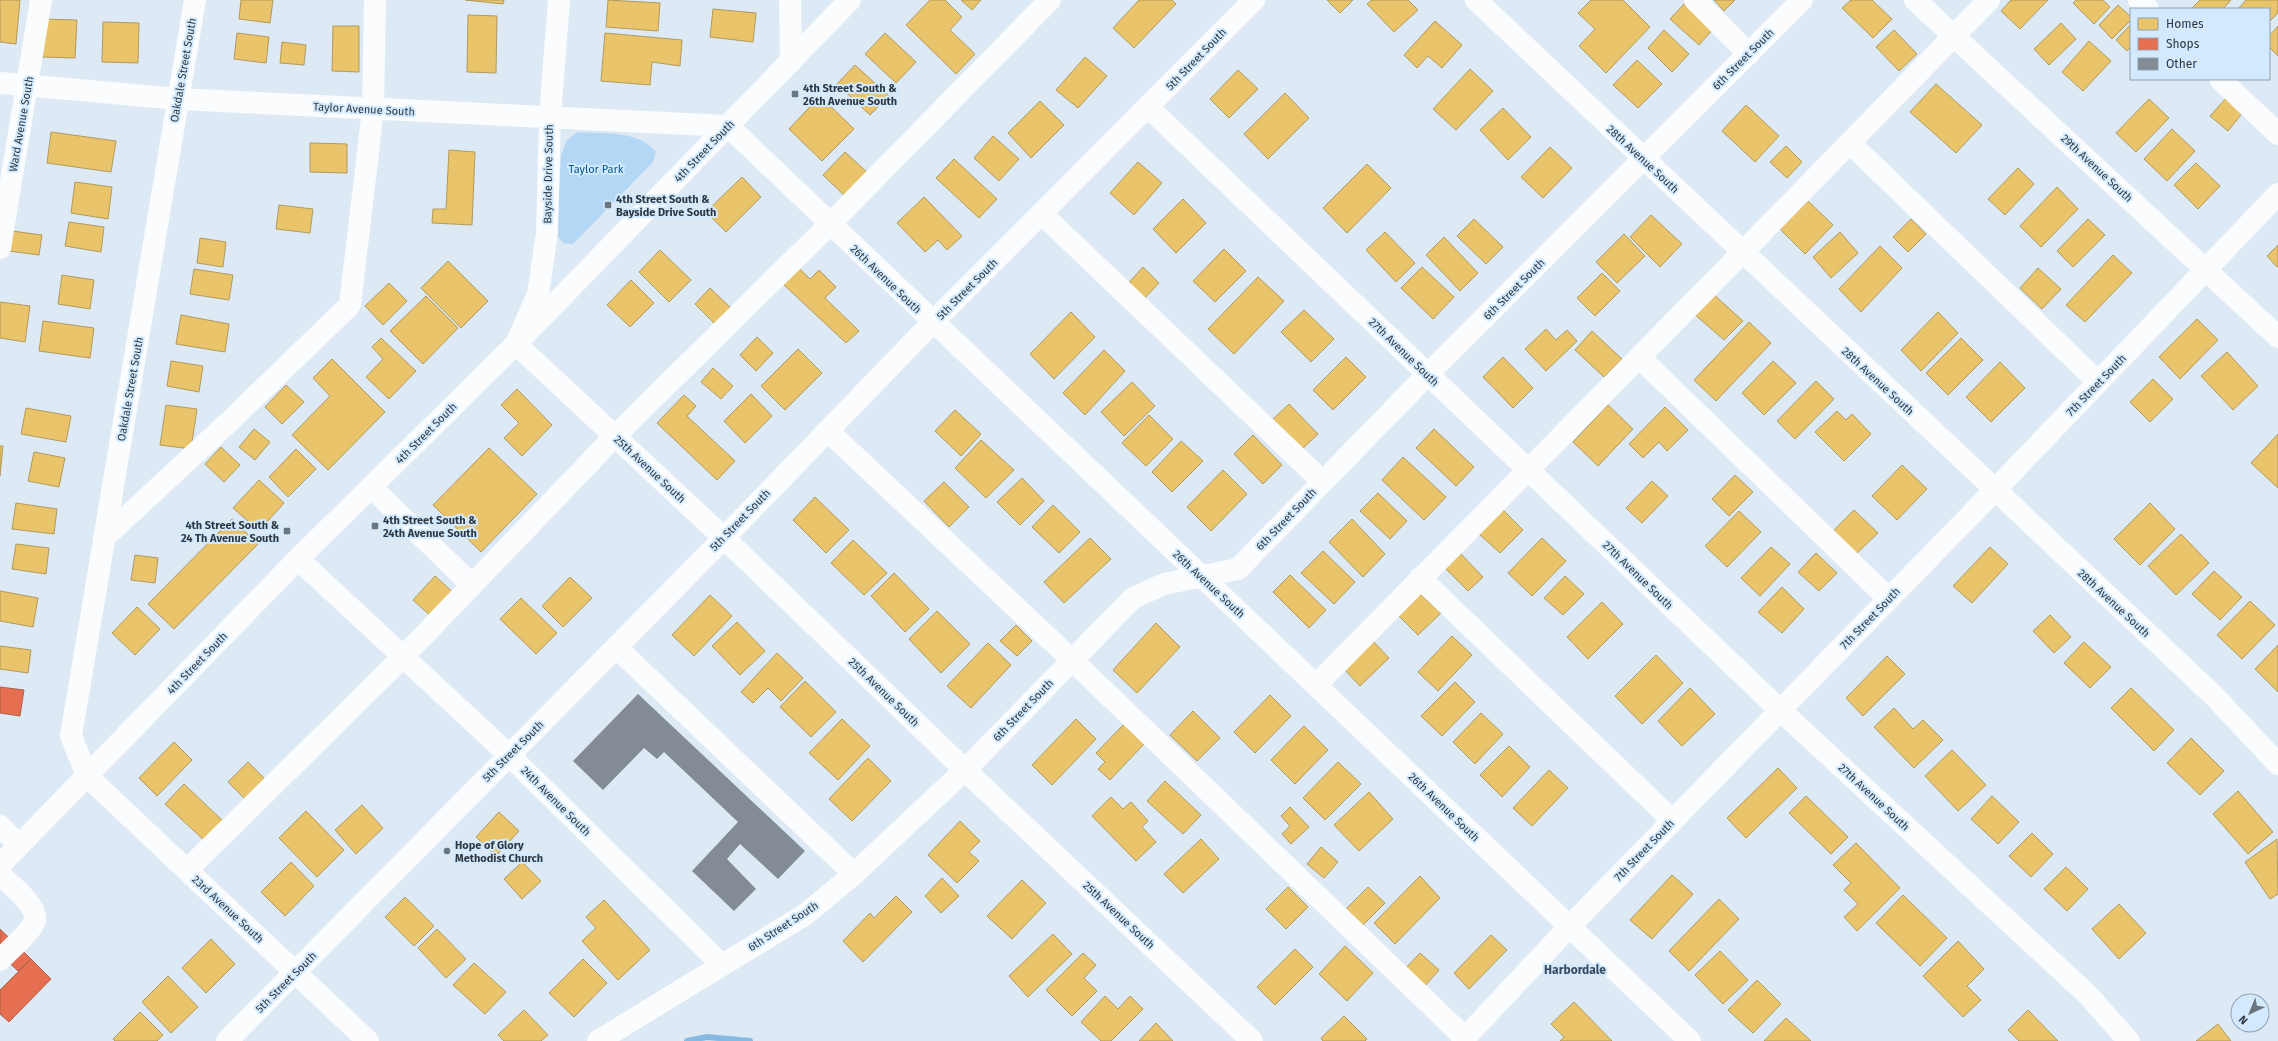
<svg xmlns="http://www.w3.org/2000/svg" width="2278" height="1041" viewBox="0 0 2278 1041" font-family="'Fira Sans',sans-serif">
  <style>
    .green { fill: #b4d7f5 }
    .homes { fill: #e9c46a; stroke: #b19a5d }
    .shops { fill: #e76f51; stroke: #b05e4c }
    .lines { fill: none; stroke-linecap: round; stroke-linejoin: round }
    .stream { stroke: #87bae2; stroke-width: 6 }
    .building { fill: #838c94 }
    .minor { stroke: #fafcfd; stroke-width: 22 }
    .poi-dot { fill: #6b757e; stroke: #d3eafe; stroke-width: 1.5 }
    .labels { text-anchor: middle; stroke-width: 4; stroke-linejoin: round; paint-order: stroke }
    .street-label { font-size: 11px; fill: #2e373f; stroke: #d3eafe }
    .poi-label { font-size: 11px; font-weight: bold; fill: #2e373f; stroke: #d3eafe; text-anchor: start }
    .park-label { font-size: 11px; fill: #005787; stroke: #d3eafe }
    .neighbourhood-label { font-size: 12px; font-weight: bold; fill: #384b5b; stroke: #d3eafe }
  </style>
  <rect width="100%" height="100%" fill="#dde9f4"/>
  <path class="green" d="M578 132C602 134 640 130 656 152L653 162 573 244 563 243 557 235 561 156 567 140Z"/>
  <path class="homes" d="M0 0H20L16 44 0 42Z
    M241 0H273L270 23 239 19Z
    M465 0H504L503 4Z
    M608 0 660 3 658 31 606 27Z
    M930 0H945L962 17 950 30 975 54 956 74 906 25Z
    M961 0H981L972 10Z
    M1139 0H1172L1176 4 1134 48 1113 28Z
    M1327 0H1353L1340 13Z
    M1372 0H1408L1418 10 1394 32 1367 4Z
    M1591 0H1623L1650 27 1606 73 1579 46 1595 29 1578 13Z
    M1714 0H1735L1724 11Z
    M1851 0H1872L1892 19 1873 38 1842 8Z
    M2011 0H2048L2020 29 2001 11Z
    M2076 0H2103L2110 7 2094 24 2073 3Z
    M2200 0H2231L2223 9H2191Z
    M2246 0H2278V13L2269 22V9H2238Z
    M1685 3 1714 28 1699 45 1670 19Z
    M2118 5 2131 17V20L2112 39 2099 25Z
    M713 9 756 13 753 42 710 37Z
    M468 15 497 16 496 73 467 72Z
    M43 19 77 20 75 58 42 57Z
    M1435 21 1462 45 1442 68 1428 56 1417 68 1404 55Z
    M103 22 139 23 138 63 102 62Z
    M2061 23 2076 39 2049 65 2034 49Z
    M2131 24V47L2127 51 2116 40Z
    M333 26H359V72L332 71Z
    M2278 26V56L2269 47V36Z
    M1664 30 1689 54 1672 72 1648 48Z
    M1894 30 1917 54 1899 71 1876 47Z
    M237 33 269 37 266 63 234 59Z
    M605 33 682 40 680 66 652 62 650 85 601 81Z
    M885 33 916 62 896 83 865 54Z
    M2089 41 2111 61 2083 91 2062 72Z
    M282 42 306 45 304 65 280 63Z
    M1085 57 1107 76 1078 108 1056 90Z
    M1637 60 1662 84 1638 108 1613 85Z
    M855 65 889 96 870 115 837 84Z
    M1470 69 1493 91 1456 130 1433 109Z
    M1238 70 1258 89 1229 118 1210 99Z
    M1936 84 1982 125 1956 153 1910 112Z
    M1285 93 1309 118 1268 159 1244 134Z
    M820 96 854 129 822 161 789 129Z
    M2227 97 2244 111 2228 131 2210 116Z
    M2149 99 2169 118 2136 152 2116 133Z
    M1040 101 1064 125 1031 158 1008 133Z
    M1746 105 1779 136 1755 162 1722 131Z
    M1503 108 1531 137 1508 160 1480 130Z
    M2172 129 2195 151 2167 181 2144 159Z
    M51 132 116 141 111 172 47 163Z
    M993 136 1019 159 999 181 974 158Z
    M310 143 347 144V173L310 172Z
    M1786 146 1802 162 1787 178 1770 162Z
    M1550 147 1572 168 1543 198 1521 177Z
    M449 150 475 152 472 225 432 223 433 209H446Z
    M845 152 868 173 845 196 823 175Z
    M954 159 997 199 979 218 936 178Z
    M1138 162 1162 183 1134 215 1110 193Z
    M2196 163 2220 186 2198 209 2174 185Z
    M1367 164 1391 188 1347 233 1323 208Z
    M2018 168 2034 184 2005 215 1988 199Z
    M742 177 761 197 726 232 706 212Z
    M75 182 112 187 108 219 71 213Z
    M2057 187 2078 209 2041 247 2020 226Z
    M924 197 962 236 947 250 938 240 925 252 897 223Z
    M1183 199 1206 223 1176 253 1153 229Z
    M1808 201 1833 225 1805 254 1780 229Z
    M279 205 313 209 310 233 276 229Z
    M1651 215 1682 244 1660 267 1630 237Z
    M1474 219 1503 247 1486 264 1457 236Z
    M1911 219 1926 234 1908 252 1893 237Z
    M2088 219 2105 235 2073 267 2057 251Z
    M69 222 104 227 101 252 65 246Z
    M12 231 42 235 39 255 9 251Z
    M1385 232 1415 263 1396 282 1366 250Z
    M1840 232 1858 253 1831 278 1813 257Z
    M1624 234 1645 256 1617 283 1596 262Z
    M1444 237 1478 273 1460 291 1426 255Z
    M200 238 226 242 223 267 197 263Z
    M2278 245V266L2277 267 2267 256Z
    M1880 246 1902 268 1861 312 1839 289Z
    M1224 249 1246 271 1215 302 1193 281Z
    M660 250 691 280 669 302 639 272Z
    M2113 255 2132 273 2085 322 2066 305Z
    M448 261 488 301 461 328 421 288Z
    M1143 267 1159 283 1141 302 1125 287Z
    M1422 267 1454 297 1433 319 1401 288Z
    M799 268 810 279 819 270 836 287 825 298 859 331 846 343 783 284Z
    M2038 268 2061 289 2042 309 2020 288Z
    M194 269 233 275 229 300 190 294Z
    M1602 273 1620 291 1595 316 1577 298Z
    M62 275 94 280 90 309 58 304Z
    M1258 277 1284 301 1234 354 1208 329Z
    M631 280 654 303 630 327 607 305Z
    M389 283 407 301 383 325 365 306Z
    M710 288 734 311 718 327 695 304Z
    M1712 293 1743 321 1724 340 1693 313Z
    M426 296 458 328 423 364 390 331Z
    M0 302 30 306 25 342 0 338Z
    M1304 310 1334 339 1311 362 1281 332Z
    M1071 312 1095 337 1054 379 1030 354Z
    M1938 312 1958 333 1921 371 1901 350Z
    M181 315 229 324 225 352 176 344Z
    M2197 319 2218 340 2180 379 2159 357Z
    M43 321 94 328 90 358 39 351Z
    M1749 322 1771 343 1716 401 1694 380Z
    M1546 329 1556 340 1567 330 1577 341 1546 371 1525 349Z
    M1592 331 1622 359 1604 377 1575 350Z
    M757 337 773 353 756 371 740 355Z
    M381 338 416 371 389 399 366 377 383 359 372 347Z
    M1961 338 1983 360 1948 395 1926 373Z
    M798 349 822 373 785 410 761 386Z
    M1104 350 1125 371 1085 415 1063 393Z
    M2227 352 2258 386 2233 410 2201 376Z
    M1346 357 1366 377 1333 410 1313 390Z
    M1503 357 1533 388 1513 408 1483 377Z
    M332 359 385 412 328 470 292 435 330 396 313 378Z
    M171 361 203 366 199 392 167 386Z
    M1773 361 1796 383 1764 415 1742 393Z
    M2000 362 2025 388 1991 422 1966 397Z
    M713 368 733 386 721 399 701 382Z
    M2153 379 2173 399 2150 422 2130 402Z
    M1816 381 1834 399 1795 439 1777 421Z
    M1132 382 1155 406 1124 436 1101 412Z
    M286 385 304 402 282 424 265 407Z
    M517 389 552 425 522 456 504 438 519 423 501 405Z
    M751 394 772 416 745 443 724 421Z
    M684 395 696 406 687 416 735 461 717 480 657 423Z
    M1289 404 1318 434 1300 451 1271 421Z
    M166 405 197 409 191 449 160 445Z
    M1608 405 1633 429 1598 466 1573 442Z
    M1665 407 1688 430 1667 451 1659 442 1643 458 1629 444Z
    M26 408 71 416 66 442 21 434Z
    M955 410 981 434 961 456 935 431Z
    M1837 411 1846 420 1852 414 1871 434 1844 461 1815 432Z
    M1149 415 1173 439 1146 466 1122 443Z
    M254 429 270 442 255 460 239 447Z
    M1434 429 1474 467 1456 486 1416 448Z
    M2278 434V488L2251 463Z
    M1253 435 1282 465 1263 484 1234 454Z
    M981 440 1014 470 986 498 955 468Z
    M1181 441 1203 461 1172 492 1152 472Z
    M0 446H3L0 476Z
    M221 447 240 465 224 482 205 464Z
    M489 448 537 494 481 552 433 505Z
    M296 449 316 469 288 497 269 477Z
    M34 452 65 458 59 487 28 481Z
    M1403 457 1446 497 1424 520 1382 480Z
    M1902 465 1927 489 1897 520 1872 496Z
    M1223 470 1247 494 1211 531 1187 507Z
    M1735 475 1753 492 1729 516 1712 499Z
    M1022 478 1044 501 1020 525 997 502Z
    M259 480 284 503 259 531 233 508Z
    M1652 481 1668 496 1642 523 1626 508Z
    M944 482 969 507 949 527 924 501Z
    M1378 493 1407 521 1390 539 1360 511Z
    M815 497 849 530 826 553 793 520Z
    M16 503 57 509 54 534 12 529Z
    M2150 503 2175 529 2140 565 2114 539Z
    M1053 505 1080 532 1059 553 1032 527Z
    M1503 510 1523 530 1500 553 1479 534Z
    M1854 510 1878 533 1856 554 1833 531Z
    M1739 511 1761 532 1727 567 1705 546Z
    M232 519 258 544 174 629 148 604Z
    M1352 519 1385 554 1363 577 1329 542Z
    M2181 534 2209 563 2176 595 2148 566Z
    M1090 538 1111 559 1064 603 1044 582Z
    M1542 538 1566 561 1532 596 1508 573Z
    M853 540 887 573 864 595 831 563Z
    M16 544 49 548 46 574 12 569Z
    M1771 547 1790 564 1760 596 1741 578Z
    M1990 547 2008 564 1972 603 1953 586Z
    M1323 551 1355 582 1334 604 1301 573Z
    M1459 552 1483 577 1468 591 1444 567Z
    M1816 553 1837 573 1819 591 1798 572Z
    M135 555 158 558 155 583 131 580Z
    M2214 571 2242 597 2220 620 2192 594Z
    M894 573 929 609 905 632 871 596Z
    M1290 575 1326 610 1309 628 1273 592Z
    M435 576 455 594 433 618 413 600Z
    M1565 576 1584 594 1563 615 1544 598Z
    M570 577 592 598 563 627 542 606Z
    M1782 587 1804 609 1782 633 1758 612Z
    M0 591 38 598 33 627 0 621Z
    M1419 593 1441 613 1418 635 1398 615Z
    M710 595 732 616 694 656 672 635Z
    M521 598 557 633 536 654 500 619Z
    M2250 601 2275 625 2242 659 2217 635Z
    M1602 602 1623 624 1588 659 1567 637Z
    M137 607 160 629 135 655 112 633Z
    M937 611 970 644 941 673 909 639Z
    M2050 615 2071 637 2054 653 2033 631Z
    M737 622 765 651 740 675 712 646Z
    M1156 623 1180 647 1137 693 1113 670Z
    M1016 625 1032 641 1017 656 1000 641Z
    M1452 636 1472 655 1438 691 1418 672Z
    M1373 641 1389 658 1360 686 1344 669Z
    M2084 642 2111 667 2090 688 2064 663Z
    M988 643 1011 665 971 708 947 686Z
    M2278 645V692L2255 669Z
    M0 646 31 650 28 673 0 669Z
    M777 653 803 678 781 701 768 688 753 703 741 692Z
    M1656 655 1683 683 1642 724 1615 696Z
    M1887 656 1905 674 1863 716 1846 698Z
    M805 681 836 712 811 737 780 707Z
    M1455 682 1475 702 1442 736 1421 716Z
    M1690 688 1715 714 1682 746 1658 721Z
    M2131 688 2174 730 2154 751 2111 708Z
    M1270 695 1291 716 1255 753 1234 732Z
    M1894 708 1913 729 1923 720 1943 740 1914 768 1874 727Z
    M1193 711 1220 738 1197 761 1170 735Z
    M1481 713 1503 734 1475 764 1453 742Z
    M842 719 870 746 838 780 809 753Z
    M1076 719 1096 739 1052 785 1032 765Z
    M1125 723 1145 743 1110 780 1098 769 1105 762 1096 753Z
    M1304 726 1328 750 1295 784 1271 760Z
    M2191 738 2224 771 2200 795 2167 763Z
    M174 742 192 760 157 796 139 778Z
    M1509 746 1530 767 1502 797 1480 775Z
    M1952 750 1986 785 1958 811 1925 776Z
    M868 758 891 781 852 821 829 799Z
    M248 762 268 782 248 802 228 782Z
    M1338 762 1361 784 1325 820 1303 798Z
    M1778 768 1797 788 1746 838 1727 818Z
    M1549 770 1568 788 1532 826 1513 808Z
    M1165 781 1201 815 1183 834 1147 801Z
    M184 784 225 823 206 842 165 804Z
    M2238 791 2273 832 2248 854 2213 814Z
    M1369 792 1393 819 1359 851 1334 825Z
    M1806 796 1848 837 1831 854 1789 813Z
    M1992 796 2019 822 1998 844 1971 819Z
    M1111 797 1123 809 1131 802 1148 821 1142 827 1156 842 1136 861 1092 816Z
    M362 805 383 828 356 854 335 830Z
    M1290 807 1309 827 1291 844 1282 834 1290 826 1281 816Z
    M306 811 344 850 317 877 279 838Z
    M499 812 519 831 496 856 476 837Z
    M960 821 980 841 969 852 979 861 957 883 928 855Z
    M2032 833 2053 854 2031 877 2009 856Z
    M1201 839 1219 859 1183 893 1164 874Z
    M2277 839 2278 894 2270 899 2245 862Z
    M1856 843 1900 888 1857 931 1844 917 1858 904 1844 890 1851 883 1833 865Z
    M1321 847 1338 862 1324 878 1307 864Z
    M291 862 314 886 285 916 261 892Z
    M522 862 541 881 522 899 504 879Z
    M2066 867 2088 889 2067 911 2044 889Z
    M1672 875 1693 894 1652 939 1630 920Z
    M1420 876 1440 898 1395 944 1374 923Z
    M942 878 959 896 941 913 925 896Z
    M1022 880 1046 903 1012 939 987 916Z
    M1288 887 1308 907 1286 929 1266 909Z
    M1368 887 1385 903 1362 926 1345 910Z
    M1903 895 1947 938 1920 966 1876 923Z
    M896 896 912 912 863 962 843 941 870 913 874 918Z
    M405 897 434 926 414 946 385 917Z
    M1719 899 1739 919 1689 971 1669 951Z
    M604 900 650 950 618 980 582 941 596 928 586 917Z
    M2119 904 2146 933 2119 959 2092 929Z
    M437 929 466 959 446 978 418 948Z
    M1053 934 1072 954 1028 997 1009 976Z
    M1491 935 1507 950 1469 989 1454 973Z
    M211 939 235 964 206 993 182 968Z
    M1958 941 1984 969 1967 986 1981 1000 1963 1017 1923 976Z
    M1345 946 1373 973 1347 1001 1319 974Z
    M1295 949 1313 967 1275 1005 1257 987Z
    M1720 951 1748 980 1723 1004 1695 975Z
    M1083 953 1096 965 1084 978 1097 991 1072 1016 1046 990Z
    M1420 953 1439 970 1423 988 1404 970Z
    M583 959 607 983 574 1017 549 993Z
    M474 963 506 992 485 1014 453 985Z
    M168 976 198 1007 171 1033 142 1002Z
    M1757 980 1781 1004 1753 1033 1728 1010Z
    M1105 996 1118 1009 1130 996 1143 1009 1111 1041H1101L1081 1022Z
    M1574 1002 1612 1041H1560L1564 1037 1551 1024Z
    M524 1010 548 1035 541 1041H504L498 1035Z
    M2028 1010 2058 1041H2019L2008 1030Z
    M140 1012 163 1035 157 1041H115L113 1039Z
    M1344 1016 1367 1039 1365 1041H1323L1321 1038Z
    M1786 1018 1811 1041H1764Z
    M1156 1023 1173 1041H1139Z
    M2218 1024 2231 1041H2196Z"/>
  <path class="shops" d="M0 687 24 690 20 716 0 713Z
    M0 929 31 959 18 971 0 954Z
    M31 959 51 979 9 1022 0 1014V990Z"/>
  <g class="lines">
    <path class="stream" d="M687 1041 707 1037 750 1041"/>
  </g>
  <path class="building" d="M638 694 805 851 778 879 740 844 727 859 756 889 734 911 692 871 738 822 664 752 657 759 644 748 603 790 573 761Z"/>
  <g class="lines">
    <path class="minor" d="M195 0 71 736 87 776 368 1041
      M559 0 550 117 547 233 538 294 516 344 724 538 965 770 1252 1041
      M790 0 791 62
      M1476 0 2213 695 2278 764
      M1695 0 1749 54
      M1915 0 2278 337
      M2139 0 2148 9
      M2220 79 2278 134
      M0 83 179 99 728 126 1690 1041
      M1149 108 1780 710 2087 994 2129 1041
      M1850 143 2098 382
      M1042 214 1323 482
      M0 248 41 0
      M1639 357 1889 599
      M828 431 1072 660 1465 1038
      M371 487 472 585
      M104 538 232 419 350 305 373 110 375 0
      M298 559 509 755 722 965
      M1420 578 1673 821
      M616 647 854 874
      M1316 685 1742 253 1989 0
      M0 826 19 845
      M0 865 298 559 516 344 850 0
      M187 870 403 657 615 436 830 224 1050 0
      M0 875C10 884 42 909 34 923 28 935 9 950 0 960
      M227 1041 724 538 932 323 1254 0
      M598 1041 806 914 854 874 965 770 1133 598 1164 584 1238 569 1427 375 1802 0
      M1462 1041 1570 926 1994 491 2278 194"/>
  </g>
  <g class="poi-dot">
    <rect x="791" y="90" width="8" height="8" rx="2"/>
    <rect x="604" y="201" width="8" height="8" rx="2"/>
    <rect x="371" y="522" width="8" height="8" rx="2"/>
    <rect x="283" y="527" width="8" height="8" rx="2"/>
    <circle cx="447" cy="851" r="4"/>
  </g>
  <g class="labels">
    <g class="street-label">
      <text transform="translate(1196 59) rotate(-46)" y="4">5th Street South</text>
      <text transform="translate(1743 59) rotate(-45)" y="4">6th Street South</text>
      <text transform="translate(183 70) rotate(-80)" y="4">Oakdale Street South</text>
      <text transform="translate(364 109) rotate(3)" y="4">Taylor Avenue South</text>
      <text transform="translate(21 124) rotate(-80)" y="4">Ward Avenue South</text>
      <text transform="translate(704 151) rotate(-46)" y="4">4th Street South</text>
      <text transform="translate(1643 159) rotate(43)" y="4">28th Avenue South</text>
      <text transform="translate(2097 168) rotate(43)" y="4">29th Avenue South</text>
      <text transform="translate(548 174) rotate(-89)" y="4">Bayside Drive South</text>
      <text transform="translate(886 279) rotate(44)" y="4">26th Avenue South</text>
      <text transform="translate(967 289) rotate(-45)" y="4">5th Street South</text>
      <text transform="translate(1514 289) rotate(-45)" y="4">6th Street South</text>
      <text transform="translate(1404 352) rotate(44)" y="4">27th Avenue South</text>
      <text transform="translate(1878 381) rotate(43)" y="4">28th Avenue South</text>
      <text transform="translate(2096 385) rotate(-46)" y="4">7th Street South</text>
      <text transform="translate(130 389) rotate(-80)" y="4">Oakdale Street South</text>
      <text transform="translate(426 433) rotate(-45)" y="4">4th Street South</text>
      <text transform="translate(650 469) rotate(43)" y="4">25th Avenue South</text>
      <text transform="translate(1286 519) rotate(-46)" y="4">6th Street South</text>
      <text transform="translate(740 520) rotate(-46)" y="4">5th Street South</text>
      <text transform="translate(1638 575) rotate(44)" y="4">27th Avenue South</text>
      <text transform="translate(1209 584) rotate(43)" y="4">26th Avenue South</text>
      <text transform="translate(2114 603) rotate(43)" y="4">28th Avenue South</text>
      <text transform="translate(1870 618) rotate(-46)" y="4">7th Street South</text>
      <text transform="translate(197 663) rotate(-46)" y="4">4th Street South</text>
      <text transform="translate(884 692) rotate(44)" y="4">25th Avenue South</text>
      <text transform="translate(1023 710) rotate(-46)" y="4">6th Street South</text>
      <text transform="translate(513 751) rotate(-45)" y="4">5th Street South</text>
      <text transform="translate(1874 797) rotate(43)" y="4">27th Avenue South</text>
      <text transform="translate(556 801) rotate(45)" y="4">24th Avenue South</text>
      <text transform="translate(1444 807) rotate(44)" y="4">26th Avenue South</text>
      <text transform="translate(1644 850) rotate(-46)" y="4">7th Street South</text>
      <text transform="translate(228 909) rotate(43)" y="4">23rd Avenue South</text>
      <text transform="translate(1119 915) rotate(43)" y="4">25th Avenue South</text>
      <text transform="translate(783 926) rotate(-33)" y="4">6th Street South</text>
      <text transform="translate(286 982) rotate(-45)" y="4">5th Street South</text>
    </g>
    <g class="poi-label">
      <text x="803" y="92">4th Street South &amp;<tspan x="803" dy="13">26th Avenue South</tspan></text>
      <text x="616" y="203">4th Street South &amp;<tspan x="616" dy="13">Bayside Drive South</tspan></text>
      <text x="383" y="524">4th Street South &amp;<tspan x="383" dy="13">24th Avenue South</tspan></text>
      <text x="279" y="529" text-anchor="end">4th Street South &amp;<tspan x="279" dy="13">24 Th Avenue South</tspan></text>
      <text x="455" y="849">Hope of Glory<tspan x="455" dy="13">Methodist Church</tspan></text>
    </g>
    <g class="park-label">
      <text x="596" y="173">Taylor Park</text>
    </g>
    <g class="neighbourhood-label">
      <text x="1575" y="974">Harbordale</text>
    </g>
  </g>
  <rect x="2130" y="8" width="140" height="72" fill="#d3eafe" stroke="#91a2b2"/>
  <rect x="2138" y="18" width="20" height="12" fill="#e9c46a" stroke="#91a2b2"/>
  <text x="2166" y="28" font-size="12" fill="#2e373f">Homes</text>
  <rect x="2138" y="38" width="20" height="12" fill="#e76f51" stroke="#91a2b2"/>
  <text x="2166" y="48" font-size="12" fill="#2e373f">Shops</text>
  <rect x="2138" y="58" width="20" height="12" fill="#838c94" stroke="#91a2b2"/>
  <text x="2166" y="68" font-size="12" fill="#2e373f">Other</text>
  <g transform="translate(2250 1013) rotate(224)"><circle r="19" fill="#d3eafe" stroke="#91a2b2"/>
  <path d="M0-3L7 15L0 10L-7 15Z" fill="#6b757e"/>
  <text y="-6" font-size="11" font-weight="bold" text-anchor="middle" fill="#2e373f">N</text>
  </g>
</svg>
